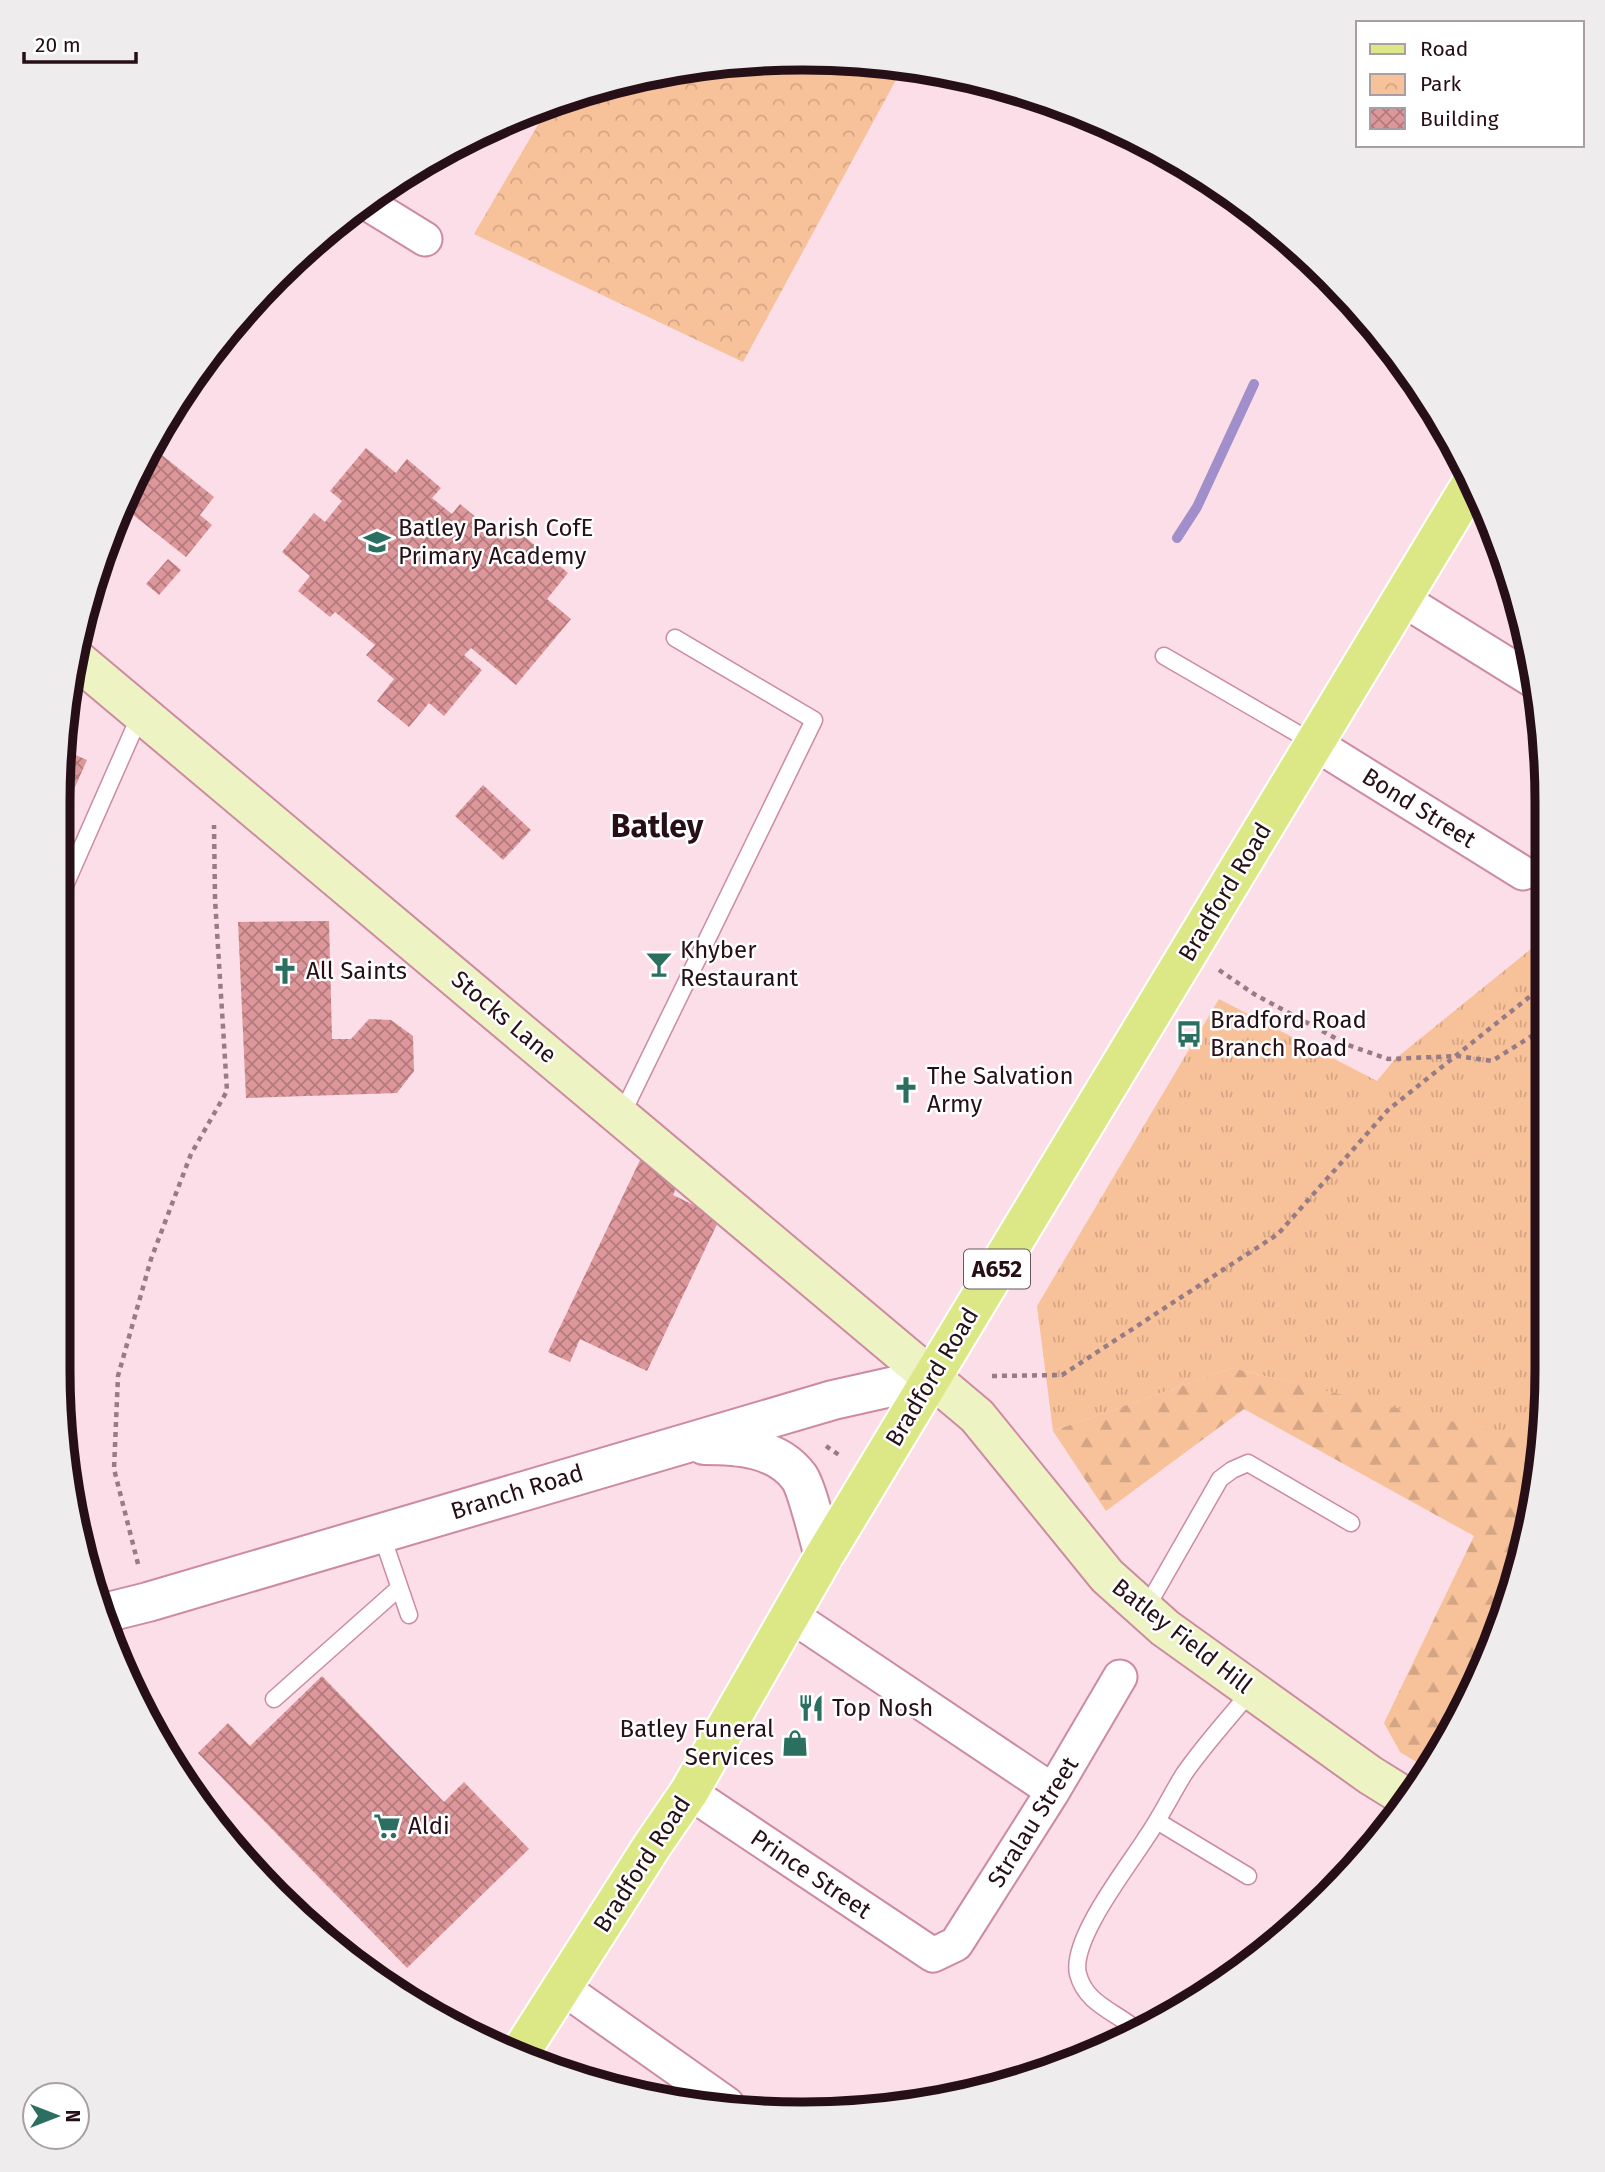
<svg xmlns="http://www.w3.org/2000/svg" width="1605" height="2172" viewBox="0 0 1605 2172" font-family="'Fira Sans',sans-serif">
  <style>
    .grass { fill: url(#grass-tufts) }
    .forest { fill: url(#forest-firs) }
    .park { fill: url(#park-crowns) }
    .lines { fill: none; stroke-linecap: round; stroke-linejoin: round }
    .stream { stroke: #a08fca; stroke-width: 10 }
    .building { fill: url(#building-cross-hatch) }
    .service-casing { stroke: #cc8ba1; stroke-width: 19 }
    .minor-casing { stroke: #cc8ba1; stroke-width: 37 }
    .tertiary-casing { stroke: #cc8ba1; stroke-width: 42 }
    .secondary-casing { stroke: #cc8ba1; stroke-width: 42 }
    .primary-casing { stroke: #fff; stroke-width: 42 }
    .path { stroke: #977c85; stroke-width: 4.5; stroke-dasharray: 5 5; stroke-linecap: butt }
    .service { stroke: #fff; stroke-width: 16 }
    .minor { stroke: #fff; stroke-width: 33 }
    .tertiary { stroke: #fff; stroke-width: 38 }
    .secondary { stroke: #edf3c2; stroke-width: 38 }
    .primary { stroke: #dbe885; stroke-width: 38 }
    .labels { text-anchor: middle; stroke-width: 5; stroke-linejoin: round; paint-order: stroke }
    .shield { fill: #fff; stroke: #68575d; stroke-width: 2 }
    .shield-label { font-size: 23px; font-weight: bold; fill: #270f18 }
    .poi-label { font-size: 24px; fill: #270f18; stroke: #fff; text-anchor: start }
    .street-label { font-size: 24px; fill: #270f18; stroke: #fff }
    .district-label { font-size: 32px; font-weight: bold; fill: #270f18; stroke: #fff }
    .rim { fill: none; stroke: #270f18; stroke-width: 9 }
  </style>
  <defs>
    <pattern id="grass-tufts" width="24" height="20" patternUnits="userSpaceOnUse" patternTransform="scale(1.75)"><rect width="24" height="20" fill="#f7c19a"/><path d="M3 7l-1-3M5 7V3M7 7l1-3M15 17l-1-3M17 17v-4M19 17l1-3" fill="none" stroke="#d4a584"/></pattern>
    <pattern id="forest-firs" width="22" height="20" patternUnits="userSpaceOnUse" patternTransform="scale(1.75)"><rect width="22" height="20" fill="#f7c19a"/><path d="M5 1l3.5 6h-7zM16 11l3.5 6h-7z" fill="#d4a584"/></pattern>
    <pattern id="park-crowns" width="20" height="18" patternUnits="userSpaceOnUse" patternTransform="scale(1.75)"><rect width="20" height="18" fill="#f7c19a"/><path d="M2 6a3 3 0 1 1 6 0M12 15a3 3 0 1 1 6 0" fill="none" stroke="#d4a584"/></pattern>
    <pattern id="building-cross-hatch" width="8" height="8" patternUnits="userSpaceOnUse" patternTransform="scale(1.75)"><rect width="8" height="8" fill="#dd979a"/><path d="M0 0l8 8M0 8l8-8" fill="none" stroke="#b37a7d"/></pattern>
  </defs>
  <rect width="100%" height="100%" fill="#fbdee7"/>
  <path class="grass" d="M1542 940 1546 1414 1533 1442 1232 1368 1053 1431 1037 1306 1219 999 1377 1081 1395 1059Z"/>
  <path class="forest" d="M1232 1368 1533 1441 1546 1414 1522 1563 1448 1742 1428 1769 1400 1752 1384 1723 1474 1536 1244 1409 1106 1511 1053 1431Z"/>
  <path class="park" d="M754 59 904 65 743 362 474 234 549 106 610 83Z"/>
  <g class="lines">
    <path class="stream" d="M1177 538 1197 507 1254 384"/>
  </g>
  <path class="building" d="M152 447 214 497 200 515 212 525 186 557 122 506 134 473Z
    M366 448 396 473 407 459 441 488 432 498 452 514 460 504 503 540 513 527 568 573 547 599 571 619 516 685 471 648 464 655 482 670 444 716 429 703 409 727 377 701 394 679 366 655 375 645 335 612 330 617 298 591 310 576 282 552 314 513 325 522 342 501 330 491Z
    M168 559 181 570 159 595 146 584Z
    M60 748 87 760 59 823V754Z
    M483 785 531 830 503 860 455 816Z
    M329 921 332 1039H351L369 1019 391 1020 413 1036 414 1071 397 1093 246 1098 238 922Z
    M643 1154 683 1174 673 1195 720 1218 647 1371 580 1339 570 1362 548 1352Z
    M322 1676 444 1802 464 1782 529 1849 407 1968 198 1753 228 1723 250 1746Z"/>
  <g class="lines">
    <defs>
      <path id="service" d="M1164 656 1314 743
        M59 899 141 713
        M621 1116 814 720 675 638
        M381 1533 409 1615
        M1145 1610 1220 1479 1232 1470 1248 1463 1351 1523
        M274 1699 399 1588
        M1157 1821 1248 1876
        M1138 2031C1117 2012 1086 2005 1078 1974 1070 1940 1127 1868 1146 1838 1160 1818 1171 1795 1184 1774 1204 1745 1229 1718 1251 1691"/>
      <path id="minor" d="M365 202 425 239
        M1402 599 1534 681
        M1314 743 1523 873
        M789 1614 1053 1791
        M689 1792 933 1955 956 1944 1053 1791 1120 1677
        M563 1988 727 2104"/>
      <path id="tertiary" d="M704 1445C737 1445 777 1447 799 1477 807 1488 819 1539 824 1556
        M104 1613 148 1602 833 1400 931 1378"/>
      <path id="secondary" d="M75 658 977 1416 1107 1576 1165 1628 1370 1775 1407 1798"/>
      <path id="primary" d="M520 2053 652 1846 689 1792 824 1556 1471 484"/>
    </defs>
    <use href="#service" class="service-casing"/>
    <use href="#minor" class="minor-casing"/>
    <use href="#tertiary" class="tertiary-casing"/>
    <use href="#secondary" class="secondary-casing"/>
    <use href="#primary" class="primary-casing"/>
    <path class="path" d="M1219 970 1254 994 1348 1045 1388 1059 1458 1056 1492 1061 1543 1029
      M992 1376 1062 1375 1278 1234 1388 1110 1543 986
      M826 1446 842 1457
      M138 1564 114 1469 118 1376 151 1259 191 1154 227 1091 215 899 214 825"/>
    <use href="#service" class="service"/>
    <use href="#minor" class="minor"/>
    <use href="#tertiary" class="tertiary"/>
    <use href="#secondary" class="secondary"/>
    <use href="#primary" class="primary"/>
  </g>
  <defs>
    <symbol id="school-bare" viewBox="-9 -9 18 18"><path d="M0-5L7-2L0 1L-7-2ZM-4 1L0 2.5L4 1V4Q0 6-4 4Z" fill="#2b6f60" stroke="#fff" stroke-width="2.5" paint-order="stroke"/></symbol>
    <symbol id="bar-bare" viewBox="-9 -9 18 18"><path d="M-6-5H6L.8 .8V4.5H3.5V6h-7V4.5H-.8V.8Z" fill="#2b6f60" stroke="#fff" stroke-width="2.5" paint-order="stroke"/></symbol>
    <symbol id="church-bare" viewBox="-9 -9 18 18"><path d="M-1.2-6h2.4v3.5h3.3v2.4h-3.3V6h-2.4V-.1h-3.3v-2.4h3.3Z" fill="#2b6f60" stroke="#fff" stroke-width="2.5" paint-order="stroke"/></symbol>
    <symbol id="bus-bare" viewBox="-9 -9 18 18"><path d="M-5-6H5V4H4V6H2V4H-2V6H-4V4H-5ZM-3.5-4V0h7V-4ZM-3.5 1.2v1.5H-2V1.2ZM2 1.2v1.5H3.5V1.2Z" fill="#2b6f60" stroke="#fff" stroke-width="2.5" paint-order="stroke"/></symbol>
    <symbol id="restaurant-bare" viewBox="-9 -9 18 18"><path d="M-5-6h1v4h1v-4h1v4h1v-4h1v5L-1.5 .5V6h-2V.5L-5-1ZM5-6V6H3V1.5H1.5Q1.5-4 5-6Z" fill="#2b6f60" stroke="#fff" stroke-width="2.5" paint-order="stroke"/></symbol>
    <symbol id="shop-bare" viewBox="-9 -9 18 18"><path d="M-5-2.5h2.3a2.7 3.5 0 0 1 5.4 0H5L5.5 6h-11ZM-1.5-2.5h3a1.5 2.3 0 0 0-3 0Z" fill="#2b6f60" stroke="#fff" stroke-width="2.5" paint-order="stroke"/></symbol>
    <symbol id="supermarket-bare" viewBox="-9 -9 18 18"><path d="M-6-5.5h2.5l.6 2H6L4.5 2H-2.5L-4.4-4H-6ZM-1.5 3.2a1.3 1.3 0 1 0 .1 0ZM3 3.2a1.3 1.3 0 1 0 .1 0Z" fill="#2b6f60" stroke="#fff" stroke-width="2.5" paint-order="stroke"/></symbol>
  </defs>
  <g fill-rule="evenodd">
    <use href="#school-bare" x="358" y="523" width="38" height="38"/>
    <use href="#bar-bare" x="640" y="945" width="38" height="38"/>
    <use href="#church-bare" x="266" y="952" width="38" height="38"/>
    <use href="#bus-bare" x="1170" y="1015" width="38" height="38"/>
    <use href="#church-bare" x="887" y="1071" width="38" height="38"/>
    <use href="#restaurant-bare" x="792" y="1689" width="38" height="38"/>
    <use href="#shop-bare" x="776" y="1724" width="38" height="38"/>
    <use href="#supermarket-bare" x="368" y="1807" width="38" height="38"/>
  </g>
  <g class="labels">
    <rect class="shield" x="964" y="1249.5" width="66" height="39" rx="5"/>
    <g class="shield-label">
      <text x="997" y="1277">A652</text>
    </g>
    <g class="poi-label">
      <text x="398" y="536">Batley Parish CofE<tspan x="398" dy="28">Primary Academy</tspan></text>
      <text x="680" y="958">Khyber<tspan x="680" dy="28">Restaurant</tspan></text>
      <text x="306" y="979">All Saints</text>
      <text x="1210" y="1028">Bradford Road<tspan x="1210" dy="28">Branch Road</tspan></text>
      <text x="927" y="1084">The Salvation<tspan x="927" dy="28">Army</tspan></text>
      <text x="832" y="1716">Top Nosh</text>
      <text x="774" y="1737" text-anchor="end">Batley Funeral<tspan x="774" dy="28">Services</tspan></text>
      <text x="408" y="1834">Aldi</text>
    </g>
    <g class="street-label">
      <text transform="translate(1419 808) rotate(32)" y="8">Bond Street</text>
      <text transform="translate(1225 892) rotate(-59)" y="8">Bradford Road</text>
      <text transform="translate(504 1017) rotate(40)" y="8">Stocks Lane</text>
      <text transform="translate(932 1377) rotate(-59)" y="8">Bradford Road</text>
      <text transform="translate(517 1492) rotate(-17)" y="8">Branch Road</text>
      <text transform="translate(1182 1636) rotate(38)" y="8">Batley Field Hill</text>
      <text transform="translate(1033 1822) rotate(-58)" y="8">Stralau Street</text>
      <text transform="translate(642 1864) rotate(-57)" y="8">Bradford Road</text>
      <text transform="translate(811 1874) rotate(34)" y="8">Prince Street</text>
    </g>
    <g class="district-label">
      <text x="657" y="837">Batley</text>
    </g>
  </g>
  <path d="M0 0H1605V2172H0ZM802 70H803A732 732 0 0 1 1535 802V1370A732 732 0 0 1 803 2102H802A732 732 0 0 1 70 1370V802A732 732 0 0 1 802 70Z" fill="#eeeced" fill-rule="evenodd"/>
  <path class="rim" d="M802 70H803A732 732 0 0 1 1535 802V1370A732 732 0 0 1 803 2102H802A732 732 0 0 1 70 1370V802A732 732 0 0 1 802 70Z"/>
  <rect x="1356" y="21" width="228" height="126" fill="#ffffff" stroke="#a99fa3" stroke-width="2"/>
  <rect x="1370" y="44" width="35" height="10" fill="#dbe885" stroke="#a99fa3" stroke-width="2"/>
  <text x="1420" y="56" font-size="21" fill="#270f18">Road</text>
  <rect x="1370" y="74" width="35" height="21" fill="url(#park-crowns)" stroke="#a99fa3" stroke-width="2"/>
  <text x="1420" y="91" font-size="21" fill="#270f18">Park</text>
  <rect x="1370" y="108" width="35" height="21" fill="url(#building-cross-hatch)" stroke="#a99fa3" stroke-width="2"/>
  <text x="1420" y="126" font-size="21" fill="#270f18">Building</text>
  <g transform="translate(56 2116) rotate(90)"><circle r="33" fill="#ffffff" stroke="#a99fa3" stroke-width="2"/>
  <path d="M0-5L12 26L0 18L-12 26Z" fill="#2b6f60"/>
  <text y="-10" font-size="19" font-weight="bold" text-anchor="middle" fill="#270f18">N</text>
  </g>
  <path d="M24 52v10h112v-10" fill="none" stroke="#270f18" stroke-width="3.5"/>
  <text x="35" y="52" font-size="21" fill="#270f18" stroke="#ffffff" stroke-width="5" paint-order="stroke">20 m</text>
</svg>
